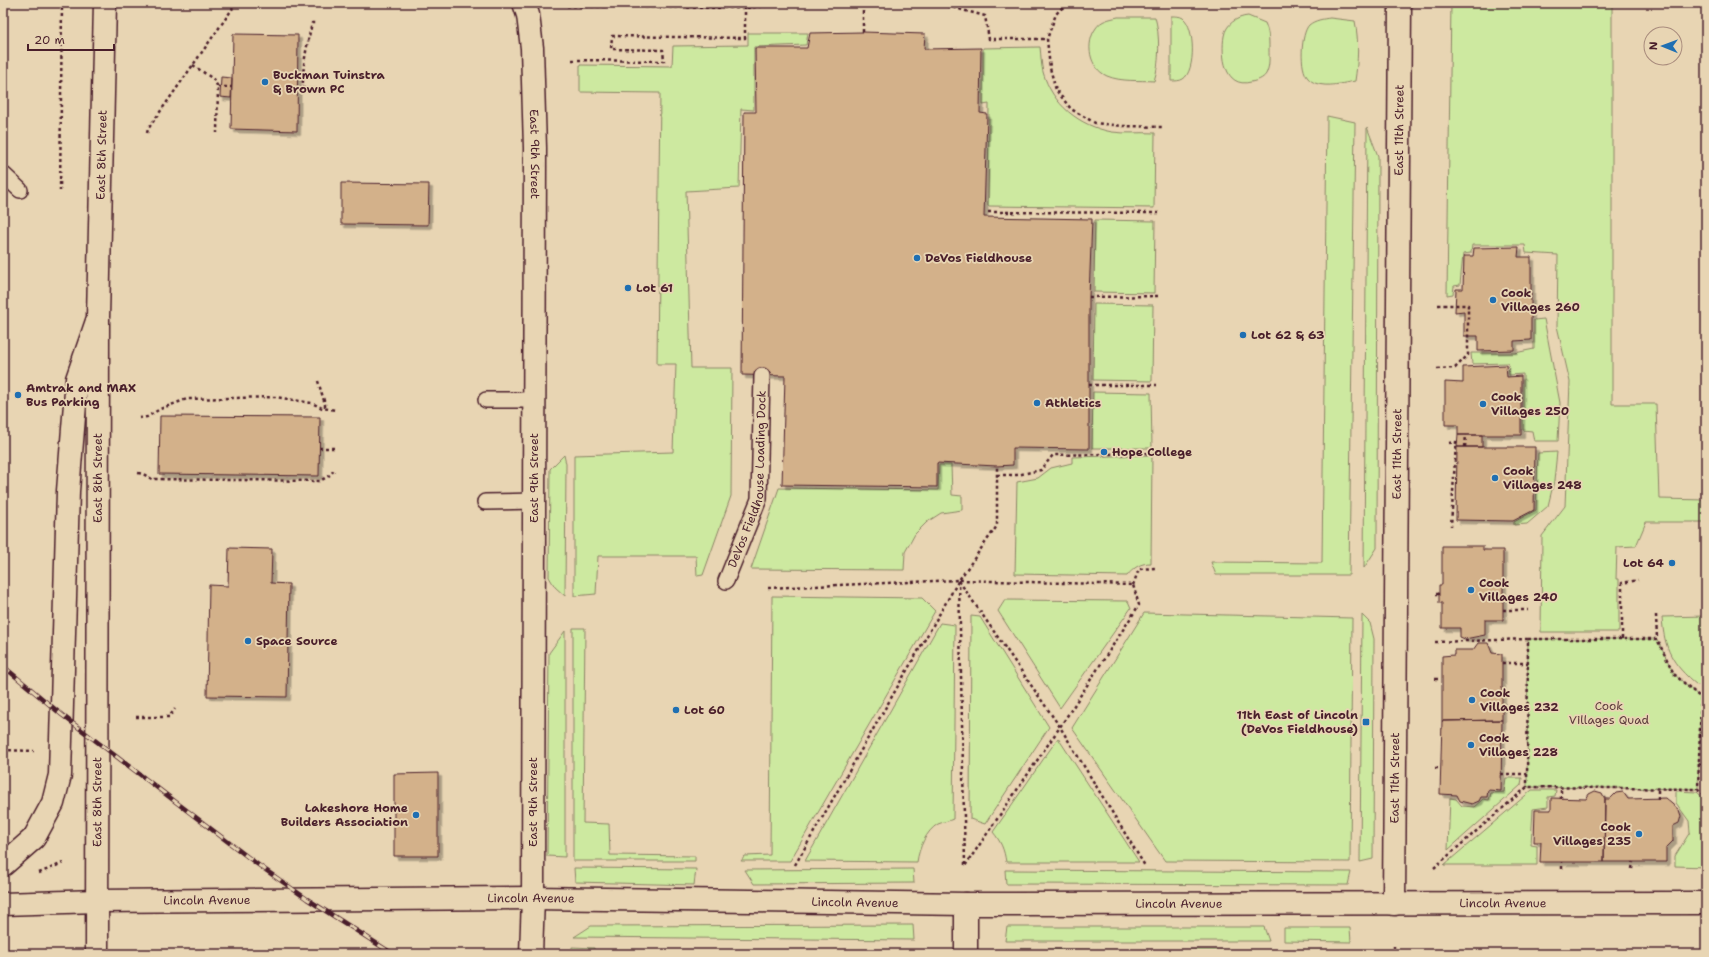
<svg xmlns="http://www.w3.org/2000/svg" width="1709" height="957" viewBox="0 0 1709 957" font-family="'Shantell Sans',sans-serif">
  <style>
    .green { fill: #cde9a0; stroke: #8c8466 }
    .building { fill: #d3b18a; stroke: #4a1f2b; filter: url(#shadow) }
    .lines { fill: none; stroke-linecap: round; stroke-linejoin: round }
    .lane-casing { stroke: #4a1f2b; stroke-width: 18 }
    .street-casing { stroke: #4a1f2b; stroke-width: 25 }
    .secondary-casing { stroke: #4a1f2b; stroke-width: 25 }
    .primary-casing { stroke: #4a1f2b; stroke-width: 25 }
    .path { stroke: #4a1f2b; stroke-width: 2.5; stroke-dasharray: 3 3; stroke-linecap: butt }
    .lane { stroke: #e8d5b3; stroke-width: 15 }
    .street { stroke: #e8d5b3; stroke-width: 22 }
    .secondary { stroke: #e8d5b3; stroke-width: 22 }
    .primary { stroke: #e8d5b3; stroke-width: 22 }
    .rail-casing { stroke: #4a1f2b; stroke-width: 4.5 }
    .rail { stroke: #e8d5b3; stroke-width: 3; stroke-dasharray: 9; stroke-linecap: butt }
    .poi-dot { fill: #1f6fb2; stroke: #e8d5b3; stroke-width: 1.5 }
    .labels { text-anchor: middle; stroke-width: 3.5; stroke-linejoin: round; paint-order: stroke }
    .poi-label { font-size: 12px; font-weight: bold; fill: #4a1f2b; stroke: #e8d5b3; text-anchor: start }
    .street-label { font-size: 12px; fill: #4a1f2b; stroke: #e8d5b3 }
    .park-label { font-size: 12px; fill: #5e3d3d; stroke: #e8d5b3 }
  </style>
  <defs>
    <filter id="shadow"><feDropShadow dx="3.5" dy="3.5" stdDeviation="0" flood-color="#0004"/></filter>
  </defs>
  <rect width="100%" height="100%" fill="#e8d5b3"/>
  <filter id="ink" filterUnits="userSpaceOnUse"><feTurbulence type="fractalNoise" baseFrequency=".025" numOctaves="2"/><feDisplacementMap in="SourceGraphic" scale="8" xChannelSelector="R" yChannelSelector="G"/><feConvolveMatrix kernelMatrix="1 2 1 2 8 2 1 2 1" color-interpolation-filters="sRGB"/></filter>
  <g filter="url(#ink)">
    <path class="green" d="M1451 3H1612V404H1656L1659 499 1706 500V522H1646L1636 546 1617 547 1616 579H1619V632H1541L1542 536 1565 506 1570 382 1557 326 1558 255 1526 253 1525 245H1472L1471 253 1463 254 1460 285 1454 286 1453 294 1447 295Z
      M1171 16C1176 16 1180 16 1183 18 1195 27 1196 71 1183 79 1180 81 1175 81 1171 81Z
      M1248 16 1265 23C1269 32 1269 39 1269 49 1269 58 1270 66 1266 74 1263 79 1256 81 1251 82 1224 89 1221 54 1224 36 1226 24 1237 17 1248 16Z
      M1118 17H1155C1160 34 1160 63 1154 81 1139 80 1121 82 1107 76 1089 68 1085 43 1096 28 1101 20 1110 19 1118 17Z
      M1330 18 1355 21C1359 41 1358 61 1355 81 1343 83 1328 88 1315 83 1313 82 1309 80 1308 78 1299 69 1301 33 1309 25 1315 20 1323 19 1330 18Z
      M748 33H808L806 45 754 47V110L741 109 739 188 686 191 691 368H732L731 496 703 575 697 576 696 556H598L596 594 574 596V455L673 452 676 364H657L660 93 580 92V65L672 66 673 46 748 45Z
      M1040 47C1041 55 1041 64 1043 72 1052 104 1079 126 1112 132 1125 134 1141 132 1155 133L1154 208 988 206 989 104 983 105V48Z
      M1327 116 1355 122 1349 575H1216L1211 562 1322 563Z
      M1367 127 1378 156 1377 548 1364 568Z
      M1095 220 1155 221 1154 293 1094 292Z
      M1094 304 1153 305 1152 381 1093 380Z
      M1544 319 1560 403 1558 441H1534L1532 431 1523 430V374L1509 375 1508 363 1472 364 1471 353H1515L1534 349V320Z
      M1093 392 1151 393 1152 448H1092Z
      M1557 452 1554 481 1548 506 1527 524 1514 525V522L1536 510 1538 453Z
      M564 455 566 464 565 596 555 587 549 577 550 469Z
      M1152 455 1151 563C1141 563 1134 567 1127 576L1015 574 1017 482 1038 478 1051 468 1072 463V457Z
      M939 465H951L952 495 962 496V510L941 513 927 522 915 534 905 552 904 570 751 569 779 488 938 490Z
      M772 596 922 598 935 611 790 861H741L745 856 770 855Z
      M1005 600 1128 601 1131 608 1060 708 998 611Z
      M1144 613 1352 618 1350 862 1165 861 1072 728Z
      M1362 615 1370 623 1374 639 1373 859 1360 862Z
      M971 616 980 617 1049 727 985 824 970 819Z
      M1706 616V622L1704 623 1702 684 1697 685C1672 664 1664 649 1662 617Z
      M940 623 955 625 953 819C949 821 943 822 938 824 926 831 919 848 917 862L805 861Z
      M573 628H585L583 823 609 824 610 855 695 856V861H573Z
      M565 631V857L547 856 549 653Z
      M1528 639H1657L1674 674 1701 698 1698 789 1527 787Z
      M1058 738 1139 862H1006C1004 849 1001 842 993 832Z
      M1506 778H1522L1521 785 1448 850 1450 798 1456 799 1462 806 1474 807 1483 799 1489 800 1491 793 1504 792Z
      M1532 790H1556L1555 796 1548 797V807L1533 809 1531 845 1537 846V865H1444Z
      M1676 791 1697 792 1706 800V867L1675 866V856L1690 832 1689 821 1676 803Z
      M574 868 696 869 694 885 575 882Z
      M913 869 914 883 754 884 745 870Z
      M1005 870 1351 872 1348 885 1006 884Z
      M913 925 914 940 574 937 591 926Z
      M1007 927H1264L1269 941H1005Z
      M1284 928H1350L1351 942 1284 941Z
      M572 947 594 948V954H572Z
      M1004 949 1388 951V954H1004Z"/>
    <path class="building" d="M863 32 925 34 924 49 981 48 980 113 987 114 984 217 1092 219 1089 297V449L1013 448V465L997 466 937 463V487L782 485 785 376 742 375 744 112H756L755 48H807L810 33Z
      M233 34 298 35 297 131 231 129Z
      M221 77 232 78 231 98 220 97Z
      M341 183 429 184 428 225 341 224Z
      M1519 247 1518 257H1531V340L1514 341V350L1478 351V336H1464V311L1455 312 1456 289H1463L1464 256H1473L1474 248Z
      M1506 365 1507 377 1521 376V435H1458V425H1445V382L1463 383V367Z
      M160 416 320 417 319 476 159 474Z
      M1458 435H1482V447H1457Z
      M1457 447H1535L1534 510 1513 521 1456 520Z
      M1442 546H1483V550H1503V620H1485V635L1465 639 1460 637V628H1442V603H1439V585H1442Z
      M229 548 272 549 271 583 289 584 287 697 207 696 209 585 228 586Z
      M1478 643H1488L1492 653 1502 654V720L1442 721V656L1454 655V650H1473Z
      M1502 720 1501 791 1488 790 1487 797H1481L1479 801 1472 804 1460 801 1457 795 1440 794 1442 721Z
      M438 773V856H394V774Z
      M1595 791 1602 793 1605 799 1604 862H1540L1541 842H1534L1535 810H1551V798L1586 799 1589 794Z
      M1623 792 1628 799 1665 798 1679 810 1681 816 1679 823 1673 826V841L1666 848V862H1604L1605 799H1610L1616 793Z"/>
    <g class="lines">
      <defs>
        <g id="lane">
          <path d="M3 174 20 190"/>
          <path d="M486 400H534"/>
          <path d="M485 502 534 501"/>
          <path id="s1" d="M726 581 759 499 762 376"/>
        </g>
        <g id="street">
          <path id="s2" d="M1394 904 1400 3"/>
        </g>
        <g id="secondary">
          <path id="s3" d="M3 904 97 901 533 898 966 904 1706 903"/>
          <path id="s4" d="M97 954 98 322"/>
          <path d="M966 954V904"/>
        </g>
        <g id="primary">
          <path id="s5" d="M524 3 528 15 532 48 535 148 533 898 531 954"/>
          <path id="s6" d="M3 865 34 838 53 803 60 775 68 491 77 379 98 318 105 3"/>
        </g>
      </defs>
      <use href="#lane" class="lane-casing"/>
      <use href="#street" class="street-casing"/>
      <use href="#secondary" class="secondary-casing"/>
      <use href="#primary" class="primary-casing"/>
      <path class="path" d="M936 3 985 16 989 39H1047
        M1067 3 1056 14 1047 39 1050 68 1056 90 1071 109 1095 123 1123 126 1163 127
        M567 6 745 8 792 3
        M863 32V3
        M572 60 664 61 663 50 611 49 612 36 745 38V8
        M193 65 213 79 218 87 217 133
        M218 87H232
        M297 89H316
        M303 89C302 67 307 45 312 23H317
        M147 133 148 129 233 8
        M60 191 62 3
        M988 212 1162 213
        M1089 297 1161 296
        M1437 369 1455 368 1468 355V305H1438
        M318 381 325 404V409
        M1089 385H1157
        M139 418 147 417 160 409 187 399 276 397 312 403 322 408 336 410
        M1449 443 1456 442 1451 526
        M1465 447 1466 435
        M319 448H335
        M138 473 143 474 152 479 320 481 330 475 335 469
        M997 475H1017L1041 470 1053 455 1157 453
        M959 580 965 865
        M959 581 1060 727 1145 866
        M1133 585 1139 569 1157 568
        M768 588 959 580 1133 585 1139 605 1060 727 965 866
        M1436 594H1439
        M1503 610H1528
        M1656 615 1657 639
        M1528 639H1657L1674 674 1701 698 1698 789
        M1622 639V583L1638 580
        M1435 642 1528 639 1527 787
        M1502 663H1528
        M1435 679H1441
        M1701 698 1706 697
        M136 717H169L175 709
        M3 750 34 751
        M1699 764H1706
        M1435 768H1440
        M1501 774H1527
        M1561 799V787
        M1658 799V788
        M795 865 959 580 997 526V466
        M1434 868 1527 787 1698 789 1706 796
        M1562 869V862
        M1632 869 1633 862
        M39 873 63 863
        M44 954 47 951
        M1394 954V946"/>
      <use href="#lane" class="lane"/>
      <use href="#street" class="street"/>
      <use href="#secondary" class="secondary"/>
      <use href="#primary" class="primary"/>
      <defs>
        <path id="rail" d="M3 666 62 715 257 864 307 899 393 954"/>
      </defs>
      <use href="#rail" class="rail-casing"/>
      <use href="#rail" class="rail"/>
    </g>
  </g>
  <g class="poi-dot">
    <circle cx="265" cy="82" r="4"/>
    <circle cx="917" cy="258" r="4"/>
    <circle cx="628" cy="288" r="4"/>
    <circle cx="1493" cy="300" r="4"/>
    <circle cx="1243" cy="335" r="4"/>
    <circle cx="18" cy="395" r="4"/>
    <circle cx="1037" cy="403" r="4"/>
    <circle cx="1483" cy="404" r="4"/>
    <circle cx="1104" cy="452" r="4"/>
    <circle cx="1495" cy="478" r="4"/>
    <circle cx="1672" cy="563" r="4"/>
    <circle cx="1471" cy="590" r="4"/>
    <circle cx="248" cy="641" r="4"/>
    <circle cx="1472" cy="700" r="4"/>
    <circle cx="676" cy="710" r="4"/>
    <rect x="1362" y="718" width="8" height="8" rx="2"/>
    <circle cx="1471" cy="745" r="4"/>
    <circle cx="416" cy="815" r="4"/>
    <circle cx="1639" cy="834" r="4"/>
  </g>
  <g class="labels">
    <g class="poi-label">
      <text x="273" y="79">Buckman Tuinstra<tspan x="273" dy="14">&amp; Brown PC</tspan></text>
      <text x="925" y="262">DeVos Fieldhouse</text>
      <text x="636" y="292">Lot 61</text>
      <text x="1501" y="297">Cook<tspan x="1501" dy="14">Villages 260</tspan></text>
      <text x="1251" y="339">Lot 62 &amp; 63</text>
      <text x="26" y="392">Amtrak and MAX<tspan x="26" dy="14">Bus Parking</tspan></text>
      <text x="1491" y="401">Cook<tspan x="1491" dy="14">Villages 250</tspan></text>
      <text x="1045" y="407">Athletics</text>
      <text x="1112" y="456">Hope College</text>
      <text x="1503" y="475">Cook<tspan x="1503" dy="14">Villages 248</tspan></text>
      <text x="1664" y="567" text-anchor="end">Lot 64</text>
      <text x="1479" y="587">Cook<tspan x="1479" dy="14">Villages 240</tspan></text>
      <text x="256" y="645">Space Source</text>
      <text x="1480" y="697">Cook<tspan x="1480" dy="14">Villages 232</tspan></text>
      <text x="684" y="714">Lot 60</text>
      <text x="1358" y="719" text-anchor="end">11th East of Lincoln<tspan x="1358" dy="14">(DeVos Fieldhouse)</tspan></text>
      <text x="1479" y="742">Cook<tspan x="1479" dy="14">Villages 228</tspan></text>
      <text x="408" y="812" text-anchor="end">Lakeshore Home<tspan x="408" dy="14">Builders Association</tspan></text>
      <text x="1631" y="831" text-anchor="end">Cook<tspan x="1631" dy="14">Villages 235</tspan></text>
    </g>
    <g class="street-label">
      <text dy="4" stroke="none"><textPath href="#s2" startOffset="774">East 11th Street</textPath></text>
      <text dy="4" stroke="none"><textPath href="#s5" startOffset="152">East 9th Street</textPath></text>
      <text dy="4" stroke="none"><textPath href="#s6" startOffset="734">East 8th Street</textPath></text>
      <text dy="4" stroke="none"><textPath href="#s2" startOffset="450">East 11th Street</textPath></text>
      <text dy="4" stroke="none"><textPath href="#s4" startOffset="476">East 8th Street</textPath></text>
      <text transform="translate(534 478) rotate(-90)" y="4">East 9th Street</text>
      <text dy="4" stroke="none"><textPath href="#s1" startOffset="106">DeVos Fieldhouse Loading Dock</textPath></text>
      <text dy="4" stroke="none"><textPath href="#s2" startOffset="126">East 11th Street</textPath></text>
      <text dy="4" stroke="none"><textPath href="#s4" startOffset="152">East 8th Street</textPath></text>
      <text transform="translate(533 802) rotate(-90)" y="4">East 9th Street</text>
      <text dy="4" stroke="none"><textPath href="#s3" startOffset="528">Lincoln Avenue</textPath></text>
      <text dy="4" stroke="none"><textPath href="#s3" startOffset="204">Lincoln Avenue</textPath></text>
      <text dy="4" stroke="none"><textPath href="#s3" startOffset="852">Lincoln Avenue</textPath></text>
      <text dy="4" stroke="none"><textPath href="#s3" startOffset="1176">Lincoln Avenue</textPath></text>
      <text dy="4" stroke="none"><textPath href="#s3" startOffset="1500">Lincoln Avenue</textPath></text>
    </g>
    <g class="park-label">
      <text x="1609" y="710">Cook<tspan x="1609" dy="14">Villages Quad</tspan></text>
    </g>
  </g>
  <rect width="1709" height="957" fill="none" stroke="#e8d5b3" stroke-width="16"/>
  <rect x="8" y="8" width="1693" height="941" fill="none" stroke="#4a1f2b" stroke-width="1.5" filter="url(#ink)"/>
  <g transform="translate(1663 46) rotate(271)"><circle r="19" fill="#e8d5b3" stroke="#a98c7d"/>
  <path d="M0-3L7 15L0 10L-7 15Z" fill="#1f6fb2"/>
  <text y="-6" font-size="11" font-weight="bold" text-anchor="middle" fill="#4a1f2b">N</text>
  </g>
  <path d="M28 44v6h86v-6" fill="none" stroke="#4a1f2b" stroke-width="2"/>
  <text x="34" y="44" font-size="12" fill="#4a1f2b" stroke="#e8d5b3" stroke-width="3" paint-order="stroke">20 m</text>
</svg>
